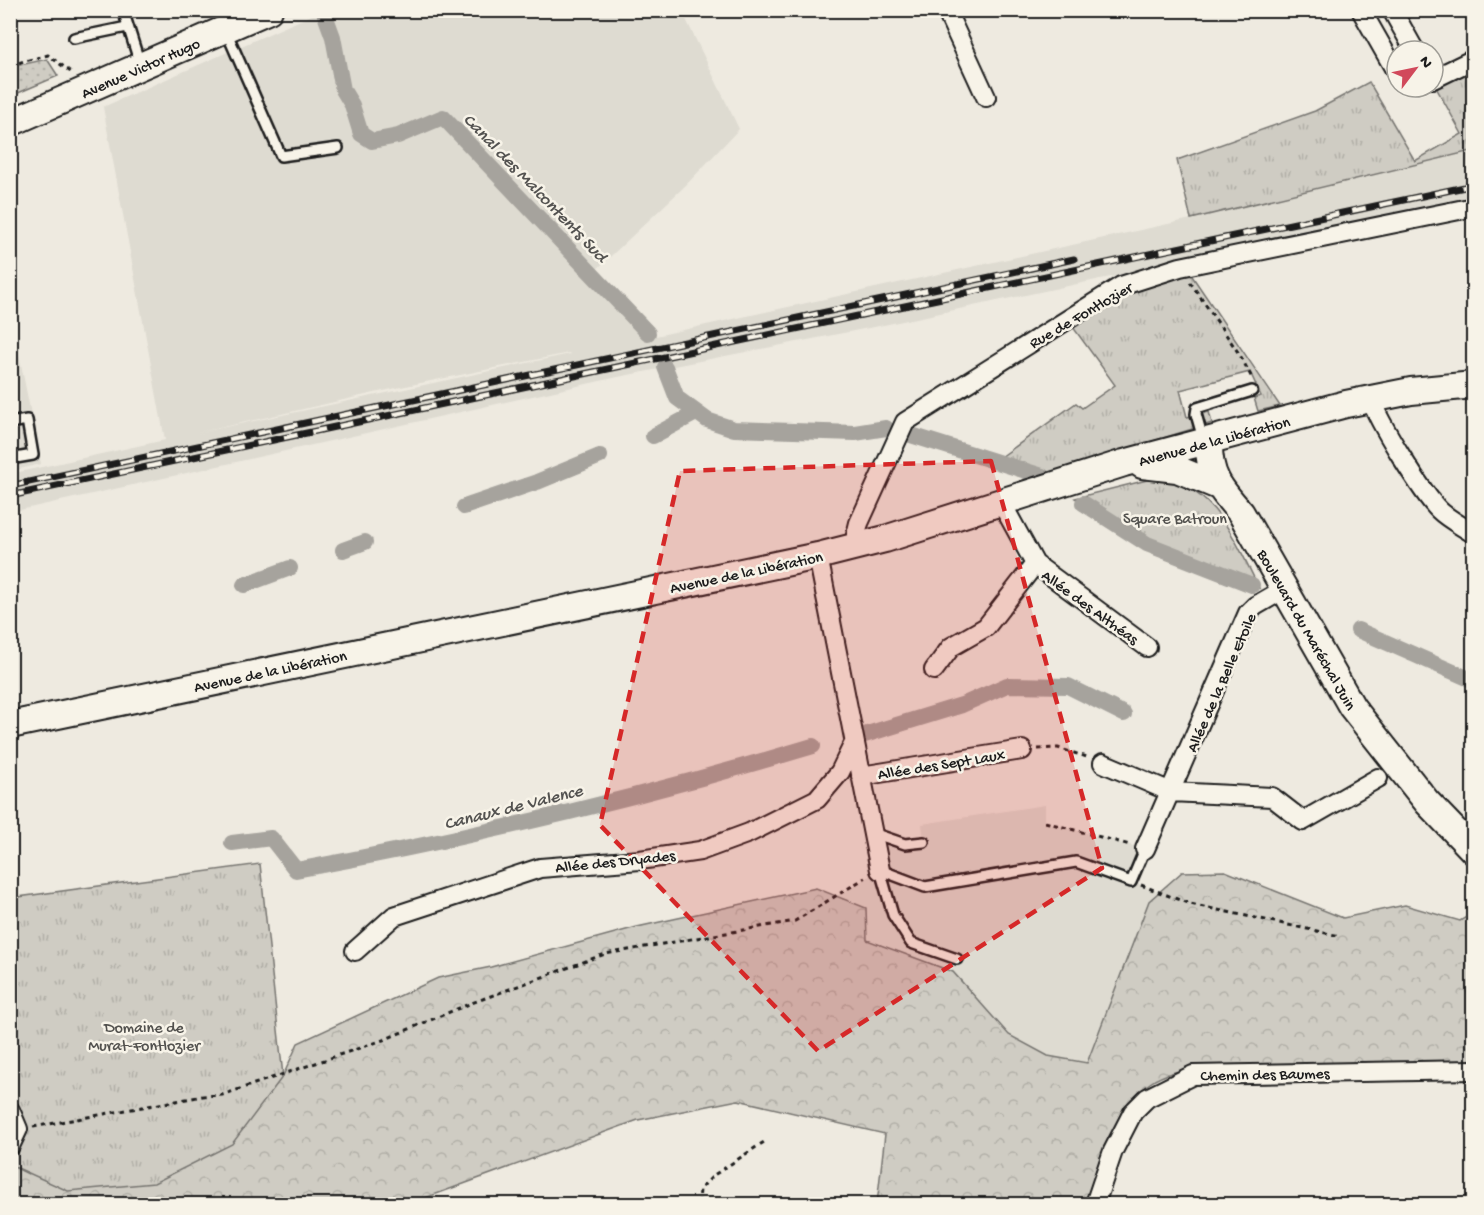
<svg xmlns="http://www.w3.org/2000/svg" width="1484" height="1215" viewBox="0 0 1484 1215" font-family="'Gochi Hand',sans-serif">
  <style>
    .built { fill: #dedbd1; fill-rule: evenodd }
    .grass { fill: url(#grass-dots); stroke: #767470; stroke-width: 1.5 }
    .forest { fill: url(#forest-crowns); stroke: #767470; stroke-width: 1.5 }
    .park { fill: url(#park-tufts); stroke: #767470; stroke-width: 1.5 }
    .lines { fill: none; stroke-linecap: round; stroke-linejoin: round }
    .canal { stroke: #a6a39d; stroke-width: 16 }
    .lane-casing { stroke: #1c1c1c; stroke-width: 14 }
    .street-casing { stroke: #1c1c1c; stroke-width: 22 }
    .secondary-casing { stroke: #1c1c1c; stroke-width: 30 }
    .path { stroke: #1c1c1c; stroke-width: 3; stroke-dasharray: 4.5 4.5; stroke-linecap: butt }
    .lane { stroke: #f7f3e8; stroke-width: 9 }
    .street { stroke: #f7f3e8; stroke-width: 18 }
    .secondary { stroke: #f7f3e8; stroke-width: 26 }
    .rail-casing { stroke: #1c1c1c; stroke-width: 7 }
    .rail { stroke: #f7f3e8; stroke-width: 4.5; stroke-dasharray: 14; stroke-linecap: butt }
    .marked { fill: #d62828; fill-opacity: 0.2; stroke: #d62828; stroke-width: 4.5; stroke-dasharray: 12 8; stroke-linejoin: round }
    .labels { text-anchor: middle; stroke-width: 5; stroke-linejoin: round; paint-order: stroke }
    .street-label { font-size: 16px; fill: #1c1c1c; stroke: #f7f3e8 }
    .park-label { font-size: 16px; fill: #52514e; stroke: #f7f3e8 }
    .water-label { font-size: 18px; font-style: italic; fill: #535250; stroke: #f7f3e8 }
  </style>
  <defs>
    <pattern id="grass-dots" width="8" height="8" patternUnits="userSpaceOnUse" patternTransform="scale(1.5)"><rect width="8" height="8" fill="#cfccc3"/><path d="M2 2h.1M6 6h.1" fill="none" stroke="#b1afa7" stroke-width="1.8" stroke-linecap="round"/></pattern>
    <pattern id="forest-crowns" width="20" height="18" patternUnits="userSpaceOnUse" patternTransform="scale(1.5)"><rect width="20" height="18" fill="#cfccc3"/><path d="M2 6a3 3 0 1 1 6 0M12 15a3 3 0 1 1 6 0" fill="none" stroke="#b1afa7"/></pattern>
    <pattern id="park-tufts" width="24" height="20" patternUnits="userSpaceOnUse" patternTransform="scale(1.5)"><rect width="24" height="20" fill="#cfccc3"/><path d="M3 7l-1-3M5 7V3M7 7l1-3M15 17l-1-3M17 17v-4M19 17l1-3" fill="none" stroke="#b1afa7"/></pattern>
  </defs>
  <rect width="100%" height="100%" fill="#eeeae0"/>
  <filter id="ink" filterUnits="userSpaceOnUse"><feTurbulence type="fractalNoise" baseFrequency=".0167" numOctaves="2"/><feDisplacementMap in="SourceGraphic" scale="12" xChannelSelector="R" yChannelSelector="G"/><feConvolveMatrix kernelMatrix="1 2 1 2 8 2 1 2 1" color-interpolation-filters="sRGB"/></filter>
  <g filter="url(#ink)">
    <path class="built" d="M321 11H682L739 129 686 185 594 272 605 286 645 318 656 336 1191 219 1472 151 1473 200 879 326 618 377 11 512 10 474 165 440 103 107ZM569 353 570 354 197 433 401 387Z
      M10 309 41 464 11 471H10Z
      M1045 805V822L1145 849 1131 881 1159 892 1149 901 1087 1063 1048 1056 1009 1035 953 972 866 940 836 896 880 870 873 833 905 844 924 841 922 824Z"/>
    <path class="grass" d="M47 59 58 76 11 96V67Z"/>
    <path class="forest" d="M1225 871 1343 918 1405 905 1460 921 1473 913V1064L1202 1066C1186 1069 1164 1073 1150 1083 1116 1108 1102 1166 1086 1204H877L885 1134 738 1100 638 1120 409 1204H11L10 1165 28 1174 283 1076 298 1043 438 978 491 967 637 927 816 888 866 908 867 940 953 972 1009 1035 1048 1056 1087 1063 1149 901 1182 872Z"/>
    <path class="park" d="M1473 59V153L1471 151 1191 219 1177 160 1315 111 1369 82 1415 161 1462 134 1433 82Z
      M1190 273 1280 406 1258 411 1254 398 1261 396 1250 372 1180 390 1187 417 1209 412 1212 423 1045 474 1001 457 1076 403 1082 408 1115 385 1070 323 1110 298Z
      M1151 479C1212 478 1236 542 1259 588L1147 544 1075 498Z
      M260 864 283 1076 232 1144 154 1183 68 1191 11 1165V898Z"/>
    <g class="lines">
      <path class="canal" d="M325 15 333 37 343 90 352 105 361 134 372 141 398 136 443 117 648 333
        M665 367 677 398 707 420 734 429 855 433 886 428
        M911 435 1042 476
        M653 436 696 413
        M1083 503 1147 544 1252 585
        M464 507 537 482 600 456
        M343 550 365 542
        M244 585 290 568
        M1358 630 1474 681
        M861 736 962 705 1007 685 1068 686 1124 714
        M232 843 271 838 296 870C471 838 643 797 813 746"/>
      <defs>
        <path id="lane" d="M123 10 140 64
          M226 31 281 156 338 148
          M74 38 127 27
          M10 423 27 420 33 455 10 459
          M1203 439 1196 414 1197 408 1252 391
          M873 833 905 844 924 842
          M880 870 925 887 1076 862 1131 882 1145 849
          M880 870 893 915 911 943 957 959"/>
        <path id="street" d="M946 10 986 97
          M1361 10 1394 68
          M1392 10 1415 51
          M1433 79 1474 59
          M1371 399C1377 420 1423 494 1439 510 1448 519 1462 526 1474 534
          M1001 502 1035 564 1147 647
          M858 545 856 535 859 523 905 422 1121 286 1180 267 1474 207
          M818 556 880 870
          M934 670 951 647 986 627 1035 564
          M1103 763 1171 792 1272 797 1303 821 1378 778
          M861 776 1022 750
          M1145 849 1248 613 1255 606 1286 588
          M355 951 394 916 540 868 640 860 700 851 749 833 817 799 840 772 854 743
          M10 1110 18 1129 10 1146
          M1095 1204 1113 1151 1133 1112 1147 1098 1193 1075 1474 1070"/>
        <path id="secondary" d="M10 123 269 10
          M1209 441C1208 475 1219 488 1241 513L1352 707 1427 802 1474 851
          M1142 465 1177 469 1218 486
          M10 725 818 556 885 539 1124 463 1346 404 1411 391 1474 385"/>
      </defs>
      <use href="#lane" class="lane-casing"/>
      <use href="#street" class="street-casing"/>
      <use href="#secondary" class="secondary-casing"/>
      <path class="path" d="M10 65 48 55 72 73
        M1190 282 1240 355 1253 380
        M1038 749 1058 748 1087 757
        M1045 822 1130 845
        M1141 885 1190 904 1340 936
        M33 1127 203 1096 222 1095 383 1040 469 1004 605 954 795 921 865 878
        M699 1204 700 1189 714 1175 764 1142"/>
      <use href="#lane" class="lane"/>
      <use href="#street" class="street"/>
      <use href="#secondary" class="secondary"/>
      <defs>
        <path id="rail" d="M10 486 1074 259
          M10 496 1474 185"/>
      </defs>
      <use href="#rail" class="rail-casing"/>
      <use href="#rail" class="rail"/>
    </g>
  </g>
  <path class="marked" d="M991 461 1102 868 818 1051 600 825 680 471Z"/>
  <g class="labels">
    <g class="street-label">
      <text transform="translate(140 67) rotate(-24)" y="6">Avenue Victor Hugo</text>
      <text transform="translate(1080 314) rotate(-30)" y="6">Rue de Fontlozier</text>
      <text transform="translate(1214 440) rotate(-15)" y="6">Avenue de la Libération</text>
      <text transform="translate(746 571) rotate(-12)" y="6">Avenue de la Libération</text>
      <text transform="translate(1091 606) rotate(36)" y="6">Allée des Althéas</text>
      <text transform="translate(1308 629) rotate(60)" y="6">Boulevard du Maréchal Juin</text>
      <text transform="translate(270 670) rotate(-12)" y="6">Avenue de la Libération</text>
      <text transform="translate(1220 682) rotate(-66)" y="6">Allée de la Belle Etoile</text>
      <text transform="translate(941 763) rotate(-9)" y="6">Allée des Sept Laux</text>
      <text transform="translate(615 860) rotate(-6)" y="6">Allée des Dryades</text>
      <text transform="translate(1265 1073) rotate(-1)" y="6">Chemin des Baumes</text>
    </g>
    <g class="park-label">
      <text x="1175" y="523">Square Batroun</text>
      <text x="144" y="1032">Domaine de<tspan x="144" dy="18">Murat-Fontlozier</tspan></text>
    </g>
    <g class="water-label">
      <text transform="translate(536 187) rotate(46)" y="6">Canal des Malcontents Sud</text>
      <text transform="translate(513 806) rotate(-14)" y="6">Canaux de Valence</text>
    </g>
  </g>
  <rect width="1484" height="1215" fill="none" stroke="#f7f3e8" stroke-width="36"/>
  <rect x="18" y="18" width="1448" height="1179" fill="none" stroke="#1c1c1c" stroke-width="2" filter="url(#ink)"/>
  <g transform="translate(1415 69) rotate(58)"><circle r="28" fill="#f7f3e8" stroke="#9f9d96" stroke-width="1.5"/>
  <path d="M0-4.5L10 22L0 15L-10 22Z" fill="#d1495b"/>
  <text y="-9" font-size="16" font-weight="bold" text-anchor="middle" fill="#1c1c1c">N</text>
  </g>
</svg>
